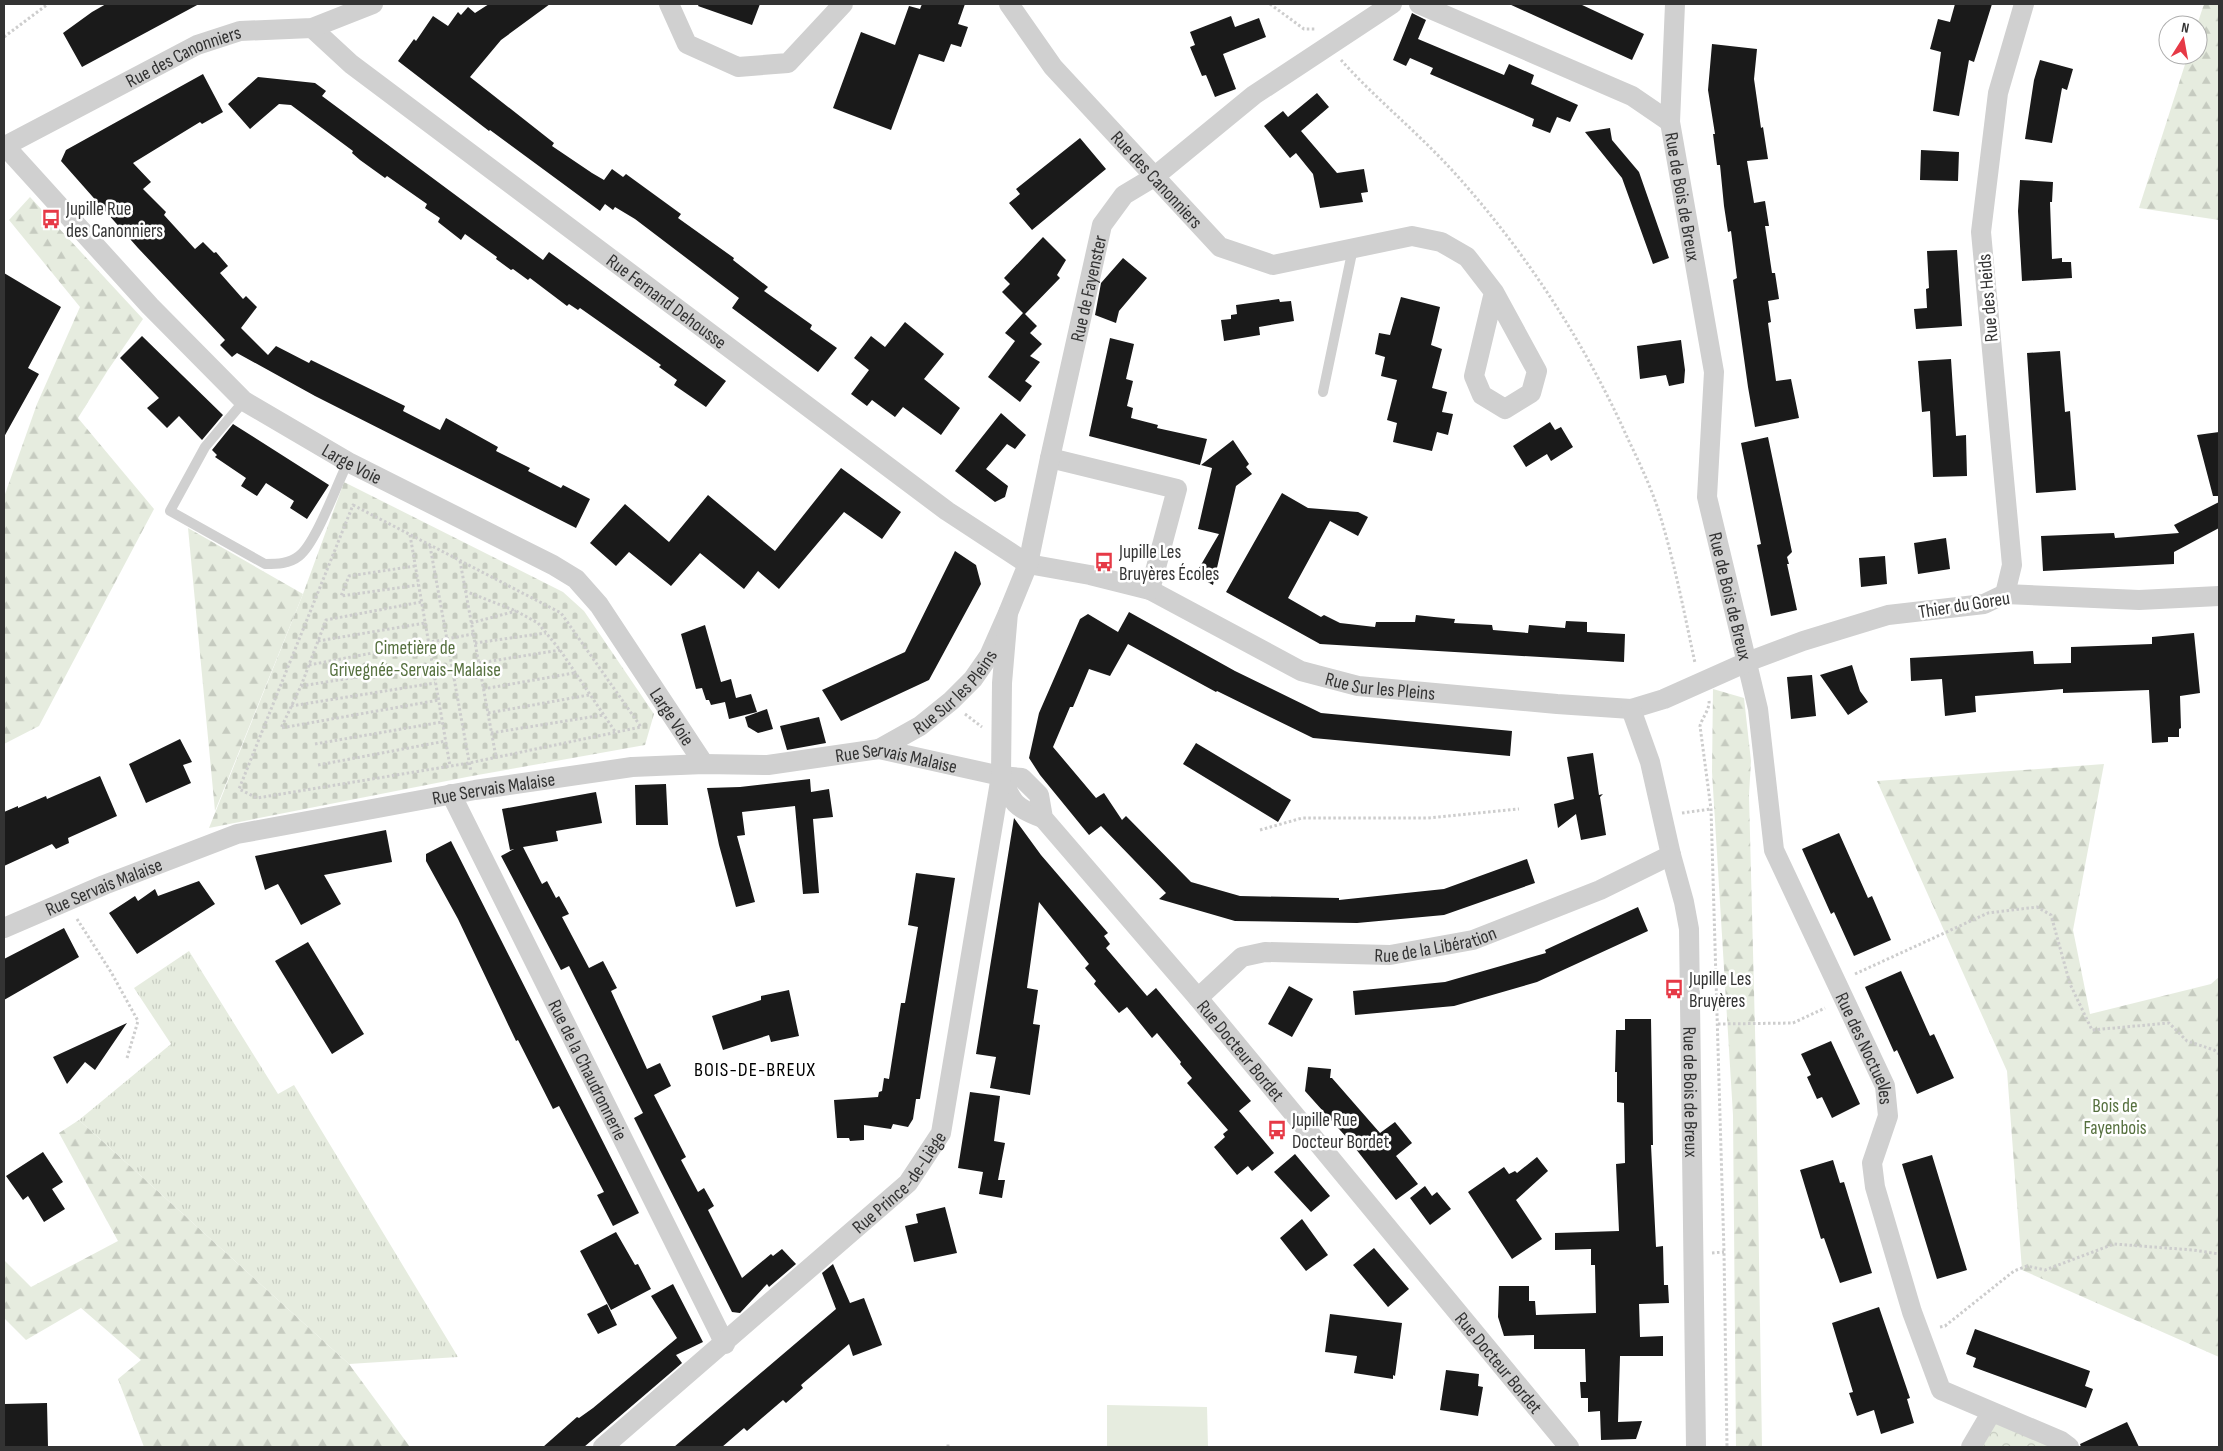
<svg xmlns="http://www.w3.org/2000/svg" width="2223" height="1451" viewBox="0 0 2223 1451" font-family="'Sofia Sans Condensed',sans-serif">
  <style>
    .grass { fill: url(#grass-tufts) }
    .forest { fill: url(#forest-firs) }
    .cemetery { fill: url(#cemetery-stones) }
    .park { fill: url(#park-crowns) }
    .pitch { fill: #e6ecdf }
    .building { fill: #1a1a1a }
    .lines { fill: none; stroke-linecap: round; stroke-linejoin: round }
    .path { stroke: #cdcdcd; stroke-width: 3; stroke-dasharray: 2.5 2.5; stroke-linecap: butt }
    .lane { stroke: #d0d0d0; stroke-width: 10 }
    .street { stroke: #d0d0d0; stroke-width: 20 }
    .labels { text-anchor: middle; stroke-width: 5; stroke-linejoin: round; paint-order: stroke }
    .street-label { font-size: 19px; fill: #333; stroke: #fff }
    .poi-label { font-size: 19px; fill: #333; stroke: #fff; text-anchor: start }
    .park-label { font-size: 19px; fill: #56703f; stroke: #fff }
    .neighbourhood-label { font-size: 20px; letter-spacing: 1px; fill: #000; stroke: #fff }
  </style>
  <defs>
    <pattern id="grass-tufts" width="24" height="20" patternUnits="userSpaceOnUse" patternTransform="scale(1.25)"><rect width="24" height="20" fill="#e6ecdf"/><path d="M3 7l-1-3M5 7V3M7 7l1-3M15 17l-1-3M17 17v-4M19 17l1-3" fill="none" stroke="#c6cbc0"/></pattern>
    <pattern id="forest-firs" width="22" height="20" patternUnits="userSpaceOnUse" patternTransform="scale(1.25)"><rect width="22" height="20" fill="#e6ecdf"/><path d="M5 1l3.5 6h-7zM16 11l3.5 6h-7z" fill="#c6cbc0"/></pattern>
    <pattern id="cemetery-stones" width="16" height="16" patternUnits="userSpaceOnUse" patternTransform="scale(1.25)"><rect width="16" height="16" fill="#e6ecdf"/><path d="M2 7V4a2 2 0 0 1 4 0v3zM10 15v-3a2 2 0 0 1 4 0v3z" fill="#c6cbc0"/></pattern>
    <pattern id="park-crowns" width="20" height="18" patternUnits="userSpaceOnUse" patternTransform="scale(1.25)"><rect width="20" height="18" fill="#e6ecdf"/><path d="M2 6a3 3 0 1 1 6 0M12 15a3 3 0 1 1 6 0" fill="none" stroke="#c6cbc0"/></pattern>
  </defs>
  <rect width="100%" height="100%" fill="#fff"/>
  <path class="grass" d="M189 951 278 1094 294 1085 458 1357 349 1364 79 1120 171 1044 134 988Z"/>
  <path class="forest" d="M2204 4H2219V220L2139 208 2188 55H2198L2197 25Z
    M30 197 143 319 108 370 78 418 154 509 39 726 4 744V497L37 404 80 307 9 220Z
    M188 528 303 594 215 811Z
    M1713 689 1744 698 1751 761 1749 795 1756 1069 1762 1447H1736L1733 1115 1712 772Z
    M2104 764 2073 930 2090 1014 2211 984 2219 977V1357L2022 1270 2007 1071 1877 781Z
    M79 1120 349 1364 410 1447H144L118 1379 141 1360 81 1308 26 1340 4 1318V1260L31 1287 118 1241 59 1133Z"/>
  <path class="cemetery" d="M344 482 563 592 584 611 654 714 645 745 472 776 209 828 303 594Z"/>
  <path class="park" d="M1992 1422 2052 1447H1979Z"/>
  <path class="pitch" d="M1107 1405 1207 1407 1208 1447H1107Z"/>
  <path class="building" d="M106 4H199L82 67 63 33 92 12Z
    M489 4H550L501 40 470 77 554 143 552 146 592 173 604 180 612 169 623 177 626 174 681 214 678 218 734 258 733 260 768 287 764 291 812 325 810 329 837 348 818 372 732 308 739 298 635 219 615 207 613 210 605 204 600 211 509 144 490 130 489 131 398 61 414 39 416 41 433 16 448 26 458 12 461 15 468 7 475 13Z
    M699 4H760L752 25 698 6Z
    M922 4H965L958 24 968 27 961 47 951 44 944 62 919 54 891 130 833 108 861 32 895 45 909 6 920 9Z
    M1509 4H1580L1644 34 1632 60Z
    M1955 4H1992L1974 62 1969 60 1959 116 1933 111 1941 52 1930 49 1938 19 1950 22Z
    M1412 13 1426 20 1418 39 1504 75 1509 64 1534 75 1531 84 1578 105 1570 122 1557 117 1550 133 1532 126 1534 119 1430 74 1433 68 1410 58 1406 66 1393 60Z
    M1231 16 1235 27 1259 18 1266 37 1223 54 1236 89 1215 97 1206 75 1202 76 1190 47 1195 45 1190 32Z
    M1712 44 1757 49 1754 79 1761 128 1763 127 1768 159 1747 161 1754 203 1765 201 1769 226H1765L1772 273H1775L1779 299 1768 301 1771 322 1768 323 1776 381 1791 379 1799 418 1755 427 1748 387 1733 280 1737 278 1731 231 1728 232 1724 206 1720 165H1717L1713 134H1715L1708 90Z
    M2040 60 2073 69 2067 90 2062 88 2052 143 2025 139 2034 80Z
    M203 74 223 112 202 124 200 122 133 163 151 182 143 189 166 212 164 215 195 249 203 242 214 253 216 252 228 266 220 273 243 299 246 296 257 307 241 328 268 355 276 346 309 363 311 360 405 406 403 411 440 430 446 418 498 447 496 451 530 468 528 471 561 488 563 485 590 499 576 528 315 396 237 353 232 357 220 345 225 340 138 248 61 161 66 150Z
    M258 77 315 83 326 91 322 96 543 260 549 252 726 381 706 407 674 385 677 380 659 367 661 365 580 308 578 310 569 304 567 306 530 278 528 280 513 269 511 270 496 259 497 257 465 234 461 240 438 222 440 218 425 208 427 204 387 176 385 178 360 160 352 153 353 151 291 105 279 104 250 129 228 104Z
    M1317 93 1329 107 1301 131 1337 173 1364 169 1368 192 1361 193 1363 202 1320 208 1313 174 1296 153 1290 158 1264 126 1283 111 1288 117Z
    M1610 128 1612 140 1639 172 1669 258 1653 264 1622 178 1585 132Z
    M1080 138 1106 169 1032 230 1009 203 1020 194 1016 189Z
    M1921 150 1959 152 1958 181 1920 180Z
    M2020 180 2053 182 2052 202H2050L2052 259 2062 258V262H2071L2072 278 2022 281 2018 211Z
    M1043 237 1066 260 1057 275 1060 278 1025 314 1037 326 1030 333 1042 344 1030 356 1040 362 1025 381 1032 386 1020 402 988 377 1015 341 1005 333 1023 313 1002 292 1010 284 1004 278Z
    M1957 250 1962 326 1916 329 1914 309 1927 308 1926 289 1929 288 1927 251Z
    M1123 258 1147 278 1119 311 1116 323 1095 315 1101 283Z
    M4 273 61 307 28 368 39 374 4 437Z
    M1401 297 1440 307 1431 345 1442 349 1432 388 1447 392 1442 412 1453 414 1448 435 1437 432 1432 451 1393 442 1397 423 1387 420 1397 380 1381 376 1385 357 1375 354 1379 333 1390 335Z
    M1279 299 1280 302 1291 301 1294 321 1259 327 1260 335 1224 341 1221 320 1231 319V315L1237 314 1236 305Z
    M905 322 944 354 924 379 960 408 941 435 903 407 895 417 872 400 867 406 851 394 869 370 854 358 871 336 885 347Z
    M142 336 223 415 202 440 179 416 167 428 147 408 159 398 120 358Z
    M1110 338 1134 344 1126 379 1133 381 1127 406 1133 408 1131 418 1158 425 1157 428 1207 439 1200 465 1089 436Z
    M1681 340 1685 370 1684 383 1669 386 1666 375 1640 379 1637 346Z
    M2060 351 2065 412 2070 411 2076 490 2036 493 2027 353Z
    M1951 359 1956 436 1966 435 1967 476 1933 477 1930 411 1922 412 1918 361Z
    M1001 413 1026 435 1015 449 1007 444 986 469 1008 486 1005 497 995 502 955 471Z
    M1550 422 1555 430 1561 427 1573 447 1551 461 1547 454 1526 467 1513 446Z
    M233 424 329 485 307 519 290 508 294 501 266 483 257 496 241 486 246 478 215 457 217 455 212 450Z
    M2219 432V496H2213L2197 435Z
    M1768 437 1792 552 1787 557 1789 564H1787L1797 610 1771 616 1757 545 1761 544 1741 443Z
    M1233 440 1249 464 1246 467 1252 474 1236 486 1213 585 1195 575 1219 534 1198 529 1212 468 1201 465Z
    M841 468 901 512 882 539 844 512 779 589 758 571 744 589 700 553 671 586 629 552 616 566 590 543 625 504 669 542 708 495 775 551Z
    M1282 493 1308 508 1358 512 1368 517 1358 536 1330 521 1288 598 1321 617 1324 615 1340 623 1375 627 1376 622H1415L1416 615 1434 617 1455 619 1454 623 1492 625 1493 630 1528 633 1529 625 1565 628 1566 621 1587 622V632L1625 634 1624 662 1320 644 1226 592Z
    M2219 502V528L2174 552V564L2043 571 2041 536 2114 533 2115 538 2179 533 2174 525Z
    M1946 538 1950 569 1918 574 1914 543Z
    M955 551 976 565 981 584 929 680 841 721 822 690 905 652Z
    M1885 556 1887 584 1861 587 1859 558Z
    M1129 612 1235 671 1321 713 1512 731 1510 756 1313 738 1217 691 1216 692 1128 644 1110 676 1089 669 1073 707H1070L1053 747 1096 798 1104 793 1122 820 1126 816 1191 882 1240 896 1339 898V900L1444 889 1527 859 1535 883 1444 915 1357 923 1235 921 1159 899 1166 893 1101 826 1089 835 1040 775 1029 758 1039 713 1080 619 1088 614 1118 632Z
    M705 625 721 682 731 679 736 698 751 694 757 712 729 719 725 702 711 705 709 700H706L702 688 696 689 681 634Z
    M2194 633 2200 693 2180 696 2181 728 2179 729V737H2168V742L2152 743 2149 690 2063 693V689L1975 696 1976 712 1945 716 1942 679 1911 681 1910 658 2033 651 2034 664 2071 663V647L2152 644V637Z
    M1852 665 1860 691 1868 702 1848 715 1820 675Z
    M1812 675 1816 716 1791 719 1787 677Z
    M767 709 773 729 758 733 748 727 745 717Z
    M819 717 826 743 787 750 780 726Z
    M180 739 192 762 183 765 191 783 146 803 129 764Z
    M1196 743 1291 800 1278 822 1183 764Z
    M1593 753 1599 795 1603 794 1600 797 1606 835 1581 840 1576 814 1558 828 1554 804 1574 799 1567 757Z
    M100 776 117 816 68 838 69 843 56 849 52 844 4 866V812L18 806V808L46 796 47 799Z
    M810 779 811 792 829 789 833 817 813 819 819 893 803 894 795 806 742 812 745 835 737 836 755 902 736 907 719 845 707 788 740 787Z
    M666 784 668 825H636L635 785Z
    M596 792 602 823 556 831 558 841 523 847 542 884 547 881 556 898 559 896 569 914 562 917 589 968 603 961 617 988 611 991 647 1069 660 1063 671 1086 654 1095 686 1157 681 1160 698 1192 704 1188 714 1206 708 1210 742 1278 771 1254 773 1256 782 1249 796 1264 769 1287 767 1284 740 1313 732 1312 660 1170 634 1118 643 1113 569 966 561 970 501 856 514 849 510 850 502 809Z
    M1014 818 1041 855 1108 933 1104 936 1110 944 1106 948 1147 996 1156 988 1251 1101 1239 1111 1274 1153 1252 1171 1248 1166 1237 1175 1214 1147 1225 1137 1223 1134 1228 1130 1187 1083 1192 1078 1180 1064 1181 1062 1157 1033 1152 1038 1127 1007 1119 1013 1094 984 1096 981 1085 968 1089 964 1039 902 1027 988 1038 990 1033 1024 1040 1025 1030 1095 990 1088 996 1057 976 1054Z
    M386 830 392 862 324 875 341 904 301 925 278 884 265 890 255 856Z
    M1839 833 1868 898 1872 896 1891 940 1854 956 1834 912 1831 914 1802 849Z
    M451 841 639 1213 613 1226 597 1195 604 1192 559 1106 553 1109 518 1040 516 1041 458 919 426 861V854Z
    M916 873 955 878 920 1099H916L913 1119 908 1127 893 1124 891 1129 864 1125V1140L850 1141 849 1138H837L834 1100 878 1097 879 1092 882 1091 884 1078 889 1079 901 1003H905L918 927 908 925Z
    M199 881 215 904 137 954 109 913 135 896 138 901 155 889 158 896Z
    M1638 907 1648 931 1537 982 1454 1006 1355 1015 1353 991 1445 982 1546 953 1545 950Z
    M64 928 79 957 4 1000V959Z
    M308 942 364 1034 332 1054 275 961Z
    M1901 971 1930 1036 1934 1034 1954 1078 1917 1094 1897 1050 1894 1052 1865 987Z
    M1289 986 1313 999 1292 1037 1268 1024Z
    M789 990 799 1036 771 1042 769 1035 723 1050 712 1016 761 1000V996Z
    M1625 1019H1651L1653 1145H1651L1656 1247 1663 1246 1664 1285H1668L1669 1303 1639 1304 1640 1337 1663 1336V1356H1620L1618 1422 1642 1421 1636 1439 1601 1440 1600 1411 1588 1412V1398H1581L1580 1382H1586L1585 1349H1534V1335L1504 1336 1498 1317 1499 1286H1529V1301H1535L1536 1315 1596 1313 1595 1265H1591V1249L1555 1250V1233L1619 1231 1616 1164 1625 1163 1624 1103 1617 1102V1072H1615L1616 1030H1625Z
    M127 1023 95 1070 85 1062 67 1084 53 1057Z
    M1831 1041 1860 1104 1832 1118 1822 1097 1817 1099 1807 1077 1811 1075 1801 1054Z
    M1308 1067 1331 1069 1330 1078H1332L1380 1133 1395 1122 1412 1143 1396 1156 1418 1184 1396 1200 1348 1139 1305 1091Z
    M970 1092 1000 1096 994 1141 1005 1143 998 1180H1005L1002 1198 979 1194 983 1172 958 1168Z
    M43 1152 63 1182 52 1189 65 1209 44 1222 28 1196 23 1200 6 1176Z
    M1295 1154 1330 1196 1311 1212 1274 1172Z
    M1932 1155 1967 1270 1937 1279 1902 1164Z
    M1537 1157 1548 1171 1516 1200 1542 1239 1512 1259 1468 1192 1504 1167 1509 1174 1515 1171 1517 1173Z
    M1833 1160 1840 1183 1844 1182 1872 1273 1840 1283 1824 1238 1821 1239 1800 1170Z
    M1425 1186 1432 1196 1437 1192 1451 1209 1430 1225 1410 1198Z
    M945 1207 957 1253 914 1262 905 1226 918 1223 916 1214Z
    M1302 1219 1328 1255 1306 1271 1280 1238Z
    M616 1232 635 1265 638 1264 651 1289 611 1310 580 1251Z
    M1374 1248 1409 1289 1388 1307 1353 1265Z
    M833 1264 850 1303 864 1298 882 1345 853 1356 849 1344 801 1385 803 1388 786 1403 783 1400 747 1431 744 1428 722 1447H674L836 1309 822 1273Z
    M673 1284 703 1342 676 1355 682 1363 584 1447H543L577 1417 579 1418 593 1408 677 1338 651 1296Z
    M607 1304 617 1325 598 1334 587 1314Z
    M1879 1307 1910 1398 1907 1399 1914 1423 1881 1434 1874 1410 1857 1416 1849 1393 1853 1392 1832 1323Z
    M1330 1314 1402 1323 1395 1376 1393 1375V1379L1354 1373 1357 1356 1325 1352Z
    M1975 1329 2090 1371 2085 1386 2093 1389 2086 1408 1973 1367 1976 1358 1966 1354Z
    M1446 1370 1479 1374 1478 1386 1483 1387 1478 1416 1440 1410Z
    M47 1403 48 1447H4V1404Z
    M2127 1422 2139 1447H2081L2080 1444Z"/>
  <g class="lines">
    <path class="path" d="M1270 4 1304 29H1315
      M4 37 48 4
      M1341 60C1375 98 1416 131 1451 169 1524 249 1584 341 1628 439 1639 462 1650 485 1658 509 1674 559 1684 612 1695 663
      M353 505 561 613 641 727 469 763 257 798 239 789Z
      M410 535 450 766
      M430 546 471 772
      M460 561 496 757
      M415 566 349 576 341 596 418 585
      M465 591 516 611 538 623 560 650 616 733
      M421 602 326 620 301 686 281 728 439 700
      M471 623 516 611
      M318 641 425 623
      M475 643 546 633
      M479 663 560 650
      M309 665 473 634
      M301 686 432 665
      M483 689 574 673
      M1709 701C1710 709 1702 718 1700 726L1711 809 1724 1252 1727 1447
      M291 706 435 683
      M488 713 589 695
      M965 714 982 727
      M491 733 603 715
      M315 744 442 722
      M318 765 446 741
      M1682 813 1711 809
      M1260 830 1302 818H1428L1519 809
      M77 919 111 972 138 1021 127 1058
      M1855 974 1988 913 2037 907 2051 915 2070 984 2092 1030 2169 1023 2187 1041 2214 1050 2219 1054
      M1718 1024 1793 1023 1825 1008
      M1712 1253 1724 1252
      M1940 1327 1945 1326 2014 1271 2027 1266 2045 1270 2114 1244 2193 1250 2219 1254
      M948 1447V1443"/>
    <path class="lane" d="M1323 392 1353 248
      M244 401 205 447 170 511 265 564C277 564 289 564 299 556 316 543 337 484 348 462"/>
    <g class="street">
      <path d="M669 4 687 44 738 67 788 63 843 4"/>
      <path id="s1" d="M1009 4 1053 67 1220 247 1273 265 1412 236 1441 242 1467 257 1494 292 1537 371 1531 393 1505 409 1482 395 1474 376 1494 292"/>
      <path d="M1419 4 1632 96 1670 122"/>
      <path id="s2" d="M1675 4 1670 122 1714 372 1707 497 1758 709 1774 850 1885 1086 1888 1116 1872 1163 1875 1187 1912 1312 1941 1390 2061 1441 2069 1447"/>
      <path id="s3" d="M312 28 351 64 947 511 1028 564 1090 575 1150 590 1301 671 1358 686 1557 704 1631 709 1664 699 1747 662 1803 641 1888 615 1984 604 2005 594 2139 600 2219 596"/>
      <path id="s4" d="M4 145 150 306 244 401 348 462 553 565 576 579 599 605 704 764"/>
      <path id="s5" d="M5 146 197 45 240 31 312 28 373 4"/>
      <path d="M1050 458 1177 489 1150 590"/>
      <path d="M2005 594 2012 565 1981 232 1998 93 2024 4"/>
      <path id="s6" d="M1631 709 1650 762 1671 855 1684 902 1689 929 1696 1447"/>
      <path id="s7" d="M879 749 920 726 951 701 973 679 989 656 1008 613 1028 564 1050 458 1102 225 1124 195 1154 177 1254 95 1392 4"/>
      <path d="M1001 776C1012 803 1015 808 1043 818"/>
      <path id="s8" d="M451 794 725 1344"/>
      <path id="s9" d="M4 928 104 885 237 834 475 790 632 767 704 764 768 765 879 749 1001 776 1022 778 1039 795 1043 818 1198 998 1569 1447"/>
      <path id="s10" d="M1198 998 1242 957 1265 952 1390 955 1473 940 1600 890 1671 855"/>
      <path id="s11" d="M603 1447 908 1183 941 1133 1001 776 1002 683 1008 613"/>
      <path d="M1971 1447 1991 1413"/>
    </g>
  </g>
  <defs>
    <symbol id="bus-bare" viewBox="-9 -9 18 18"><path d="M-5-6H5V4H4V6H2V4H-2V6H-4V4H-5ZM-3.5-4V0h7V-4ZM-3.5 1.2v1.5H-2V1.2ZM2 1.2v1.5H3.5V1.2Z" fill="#e63946" stroke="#fff" stroke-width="2.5" paint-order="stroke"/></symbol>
  </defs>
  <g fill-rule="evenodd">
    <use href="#bus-bare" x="37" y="205" width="28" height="28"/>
    <use href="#bus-bare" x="1090" y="548" width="28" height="28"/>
    <use href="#bus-bare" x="1660" y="975" width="28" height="28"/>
    <use href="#bus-bare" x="1263" y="1116" width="28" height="28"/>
  </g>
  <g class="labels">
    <g class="street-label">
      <text dy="7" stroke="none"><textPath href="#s5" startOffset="200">Rue des Canonniers</textPath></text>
      <text dy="7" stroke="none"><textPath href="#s1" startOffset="230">Rue des Canonniers</textPath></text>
      <text dy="7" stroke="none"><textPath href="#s2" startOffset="194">Rue de Bois de Breux</textPath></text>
      <text dy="7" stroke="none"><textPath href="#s7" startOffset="528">Rue de Fayenster</textPath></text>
      <text transform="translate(1987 298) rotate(-95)" y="7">Rue des Heids</text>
      <text dy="7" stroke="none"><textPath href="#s3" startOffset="448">Rue Fernand Dehousse</textPath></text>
      <text dy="7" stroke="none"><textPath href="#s4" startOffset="476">Large Voie</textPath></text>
      <text dy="7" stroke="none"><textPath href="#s2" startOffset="599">Rue de Bois de Breux</textPath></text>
      <text transform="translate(1964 604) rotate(-9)" y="7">Thier du Goreu</text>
      <text dy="7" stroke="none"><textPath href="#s3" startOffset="1272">Rue Sur les Pleins</textPath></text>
      <text dy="7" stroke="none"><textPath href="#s7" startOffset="96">Rue Sur les Pleins</textPath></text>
      <text dy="7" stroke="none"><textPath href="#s4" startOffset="896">Large Voie</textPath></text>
      <text dy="7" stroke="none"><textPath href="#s9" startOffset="918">Rue Servais Malaise</textPath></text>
      <text dy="7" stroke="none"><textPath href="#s9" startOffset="512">Rue Servais Malaise</textPath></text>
      <text dy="7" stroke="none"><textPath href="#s9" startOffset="108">Rue Servais Malaise</textPath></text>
      <text dy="7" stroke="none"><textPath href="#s10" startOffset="255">Rue de la Libération</textPath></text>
      <text dy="7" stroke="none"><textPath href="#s9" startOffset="1399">Rue Docteur Bordet</textPath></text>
      <text dy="7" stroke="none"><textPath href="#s2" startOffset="1076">Rue des Noctuelles</textPath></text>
      <text dy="7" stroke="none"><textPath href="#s8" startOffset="308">Rue de la Chaudronnerie</textPath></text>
      <text dy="7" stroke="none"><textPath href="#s6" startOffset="391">Rue de Bois de Breux</textPath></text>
      <text dy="7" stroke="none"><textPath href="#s11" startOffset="398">Rue Prince-de-Liège</textPath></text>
      <text dy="7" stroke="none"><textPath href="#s9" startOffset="1804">Rue Docteur Bordet</textPath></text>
    </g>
    <g class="poi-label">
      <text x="66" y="215">Jupille Rue<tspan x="66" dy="22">des Canonniers</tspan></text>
      <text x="1119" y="558">Jupille Les<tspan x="1119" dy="22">Bruyères Écoles</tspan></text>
      <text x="1689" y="985">Jupille Les<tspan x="1689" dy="22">Bruyères</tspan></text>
      <text x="1292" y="1126">Jupille Rue<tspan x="1292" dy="22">Docteur Bordet</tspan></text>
    </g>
    <g class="park-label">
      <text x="415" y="654">Cimetière de<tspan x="415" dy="22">Grivegnée-Servais-Malaise</tspan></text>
      <text x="2115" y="1112">Bois de<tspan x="2115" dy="22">Fayenbois</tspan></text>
    </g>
    <g class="neighbourhood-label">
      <text x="755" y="1076">BOIS-DE-BREUX</text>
    </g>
  </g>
  <rect width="2223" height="1451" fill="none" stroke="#333333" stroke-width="10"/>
  <g transform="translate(2183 40) rotate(11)"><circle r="24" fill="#ffffff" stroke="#adadad"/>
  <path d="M0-4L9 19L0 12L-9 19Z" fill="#e63946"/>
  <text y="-8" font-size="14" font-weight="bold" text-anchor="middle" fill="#333333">N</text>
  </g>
</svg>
